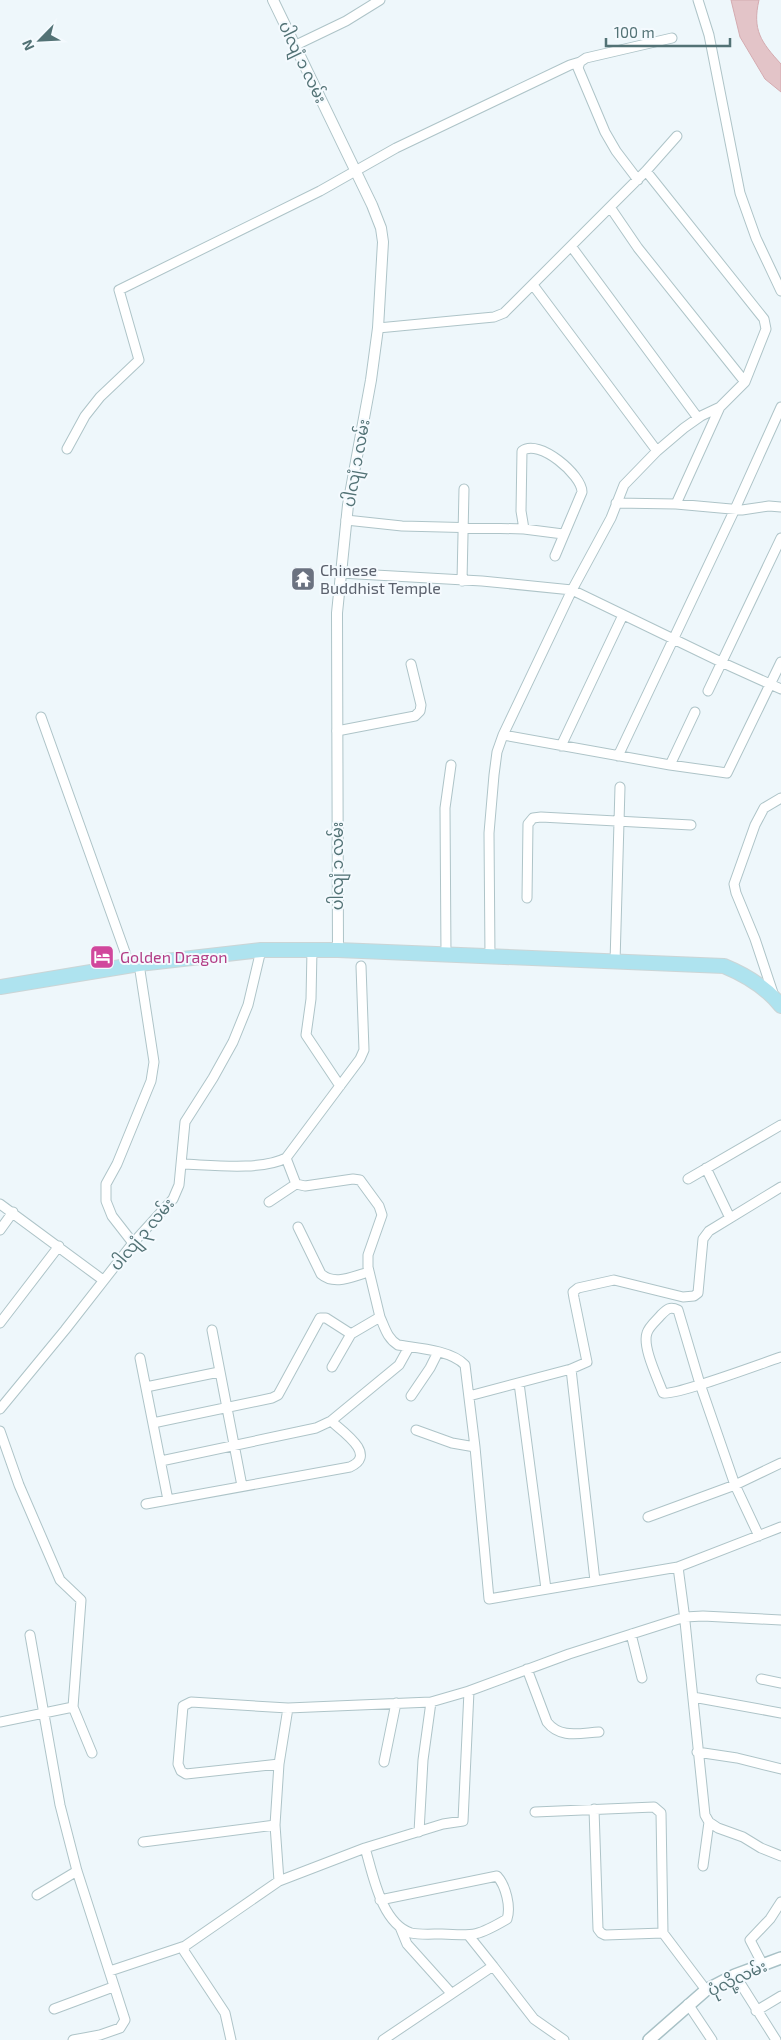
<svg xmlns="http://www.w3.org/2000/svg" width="781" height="2040" viewBox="0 0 781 2040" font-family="'Exo 2','Noto Sans Myanmar',sans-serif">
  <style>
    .water { fill: #e3c4c8; stroke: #d4abb0 }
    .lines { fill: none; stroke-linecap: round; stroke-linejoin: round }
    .minor-casing { stroke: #aec4c8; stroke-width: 11 }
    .tertiary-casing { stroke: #aec4c8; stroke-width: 12 }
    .secondary-casing { stroke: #a8c1c6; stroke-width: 14 }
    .trunk-casing { stroke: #cbd5d6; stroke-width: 16 }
    .minor { stroke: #fff; stroke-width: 9 }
    .tertiary { stroke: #fff; stroke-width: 10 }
    .secondary { stroke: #fff; stroke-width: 11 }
    .trunk { stroke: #aee3ef; stroke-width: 14 }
    .labels { text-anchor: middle; stroke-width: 4; stroke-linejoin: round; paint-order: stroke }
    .street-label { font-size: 16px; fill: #527275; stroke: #f4fafe }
    .worship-label { font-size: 16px; fill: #5b616d; stroke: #f4fafe; text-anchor: start }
    .hotel-label { font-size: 16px; fill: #b23c85; stroke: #f4fafe; text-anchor: start }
  </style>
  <rect width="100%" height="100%" fill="#eef7fb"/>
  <path class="water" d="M731 0H759C752 30 761 42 781 64V92L765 79 740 37Z"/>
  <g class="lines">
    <defs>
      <path id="minor" d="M698 0 709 35 740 193 756 238 781 291
        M294 46 346 21 380 0
        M638 180 616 151 605 132 578 68 580 62 586 58 672 38
        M610 207 638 248 745 382
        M571 246 698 418
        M533 285 657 451
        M378 328 494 317 504 313 646 171 677 136
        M67 449 85 416 100 397 139 360 119 290 320 191 396 148 570 65 580 62
        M616 503 676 504 742 510 769 506 781 507
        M676 504 720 407
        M346 520 402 526 524 529 563 534
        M524 529 521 511 522 451C539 438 582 475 582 492L555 556
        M340 573 482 581 572 590 721 662 781 689
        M462 581 464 489
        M708 691 781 538
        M41 717 130 966
        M337 731 415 716 420 711 421 705 411 664
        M503 735 670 765 727 773 781 662
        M561 746 623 615
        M618 756 735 509 781 407
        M670 765 695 712
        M527 898 528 824 533 818 541 817 691 825
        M312 950 311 999 306 1035 340 1086
        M446 955 445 808 451 765
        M490 957 489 833 494 775 497 752 503 735 572 590 611 518 624 485 657 451 684 428 701 416 720 407 745 382 766 329 764 319 646 171
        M615 962 620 787
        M774 996 755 939 736 893 734 884 755 825 764 808 781 798
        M286 1158 296 1184
        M182 1164C211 1165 261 1171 286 1158L360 1059 364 1050 361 966
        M706 1168 730 1218
        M688 1179 781 1125
        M269 1202 296 1184 305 1186 353 1179 360 1180 379 1206 382 1215 368 1255V1267L380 1317
        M0 1204 103 1280
        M298 1227 321 1274C335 1286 353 1276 369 1272
        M0 1230 13 1212
        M133 1243 112 1216 106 1201V1184L117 1164 151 1081 154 1062 139 964
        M0 1323 59 1246
        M212 1330 242 1486
        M140 1358 168 1500
        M332 1367 351 1334 380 1317C385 1328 387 1338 398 1345 417 1348 451 1350 465 1365L475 1447 489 1599 678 1567 781 1527
        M571 1369 595 1581
        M519 1383 546 1589
        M146 1387 219 1372
        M411 1396 430 1368 438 1352
        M469 1396 571 1369 587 1362 574 1298 573 1292 578 1288 614 1280 683 1297 694 1296 698 1293 703 1239 709 1231 781 1187
        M0 1409 65 1330 133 1243 173 1199 179 1185 185 1122 213 1078 233 1042 248 1005 261 950
        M153 1423 272 1398 278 1395 320 1318H326L351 1334
        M416 1430 452 1443 475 1447
        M0 1431 19 1485 60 1580 81 1600 73 1707 92 1753
        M161 1461 316 1428 331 1421 399 1365 409 1347
        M146 1504 350 1467C378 1455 342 1431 331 1421
        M648 1517 735 1485 781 1463
        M759 1536 735 1485 700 1384 678 1310C670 1306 667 1309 661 1315 657 1320 649 1326 647 1333 642 1347 658 1379 663 1393 675 1396 763 1363 781 1357
        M678 1567 684 1612 705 1815 709 1822 718 1828 743 1837 761 1848 781 1856
        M631 1634 642 1678
        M30 1635 60 1805 77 1871 125 2020 120 2028 100 2035 73 2040
        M527 1669 547 1722C560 1739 580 1733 599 1732
        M761 1679 781 1683
        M693 1697 781 1713
        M0 1722 73 1707
        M697 1752 737 1758 781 1769
        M384 1762 396 1703
        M279 1764 186 1774 181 1771 178 1764 183 1706 191 1702 288 1708
        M594 1809 598 1929 601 1933 605 1935 663 1933
        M535 1812 654 1807 661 1813 663 1933 706 1990
        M419 1832 423 1760 431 1702
        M143 1842 275 1825
        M365 1848C373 1874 381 1923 411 1933 420 1935 432 1934 442 1934 475 1936 478 1936 507 1919 511 1907 506 1886 497 1876L380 1900
        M703 1866 709 1822
        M279 1881 275 1825 279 1764 288 1708 431 1702 469 1691 569 1654 685 1617 703 1616 781 1620
        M37 1895 77 1871
        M400 1927 407 1944 451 1993
        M469 1936 493 1966
        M763 1965 750 1940 770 1919 781 1902
        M110 1971 185 1946
        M735 1975 776 2040
        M688 2004 712 2040
        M54 2009 113 1987
        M756 2011 781 1996
        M231 2040 225 2013 184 1951 185 1946 279 1881 365 1848 443 1824 463 1821 469 1691
        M383 2040 493 1966 534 2019 564 2040"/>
      <path id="tertiary" d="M273 0 372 205 381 228 383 242 378 328 371 380 348 505 337 613 338 950"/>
      <path id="secondary" d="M649 2040 706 1990 735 1975 781 1958"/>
      <path id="trunk" d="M0 987 139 964 261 950H338L724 966C746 975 766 987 781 1006"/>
    </defs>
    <use href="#minor" class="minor-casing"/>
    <use href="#tertiary" class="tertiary-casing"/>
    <use href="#secondary" class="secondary-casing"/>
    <use href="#trunk" class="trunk-casing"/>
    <use href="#minor" class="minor"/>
    <use href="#tertiary" class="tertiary"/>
    <use href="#secondary" class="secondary"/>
    <use href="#trunk" class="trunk"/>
  </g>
  <defs>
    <symbol id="temple-square" viewBox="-11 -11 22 22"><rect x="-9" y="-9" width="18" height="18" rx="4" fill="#6b7280" stroke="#f4fafe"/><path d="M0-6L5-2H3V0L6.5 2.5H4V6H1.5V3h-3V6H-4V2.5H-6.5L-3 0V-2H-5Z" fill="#fff"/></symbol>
    <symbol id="hotel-square" viewBox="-11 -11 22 22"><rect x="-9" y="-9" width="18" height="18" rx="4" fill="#d1479c" stroke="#f4fafe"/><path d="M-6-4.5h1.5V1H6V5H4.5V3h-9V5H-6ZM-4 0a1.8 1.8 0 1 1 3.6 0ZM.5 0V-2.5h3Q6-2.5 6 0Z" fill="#fff"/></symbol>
  </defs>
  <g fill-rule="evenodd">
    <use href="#temple-square" x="289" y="565" width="28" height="28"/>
    <use href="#hotel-square" x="88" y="943" width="28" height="28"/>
  </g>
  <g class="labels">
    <g class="street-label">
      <text transform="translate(303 62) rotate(64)" y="6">ပါလျံ ၁ လမ်း</text>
      <text transform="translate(356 463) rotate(-80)" y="6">ပါလျံ ၁ လမ်း</text>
      <text transform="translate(337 866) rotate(-90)" y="6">ပါလျံ ၁ လမ်း</text>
      <text transform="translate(142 1234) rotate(-50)" y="6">ပါလျံ ၃ လမ်း</text>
      <text transform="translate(737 1978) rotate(-25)" y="6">ပုံလို့လမ်း</text>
    </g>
    <g class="worship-label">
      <text x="320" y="576">Chinese<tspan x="320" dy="18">Buddhist Temple</tspan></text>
    </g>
    <g class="hotel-label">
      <text x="120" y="963">Golden Dragon</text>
    </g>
  </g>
  <g transform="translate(40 40) rotate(246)" stroke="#f4fafe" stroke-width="4" paint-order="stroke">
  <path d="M0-4L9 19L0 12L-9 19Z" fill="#527275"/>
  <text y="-8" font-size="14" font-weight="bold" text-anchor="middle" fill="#527275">N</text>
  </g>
  <path d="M606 38v8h124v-8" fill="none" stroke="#527275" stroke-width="2.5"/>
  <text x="614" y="38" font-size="15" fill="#527275" stroke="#f4fafe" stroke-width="4" paint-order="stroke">100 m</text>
</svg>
